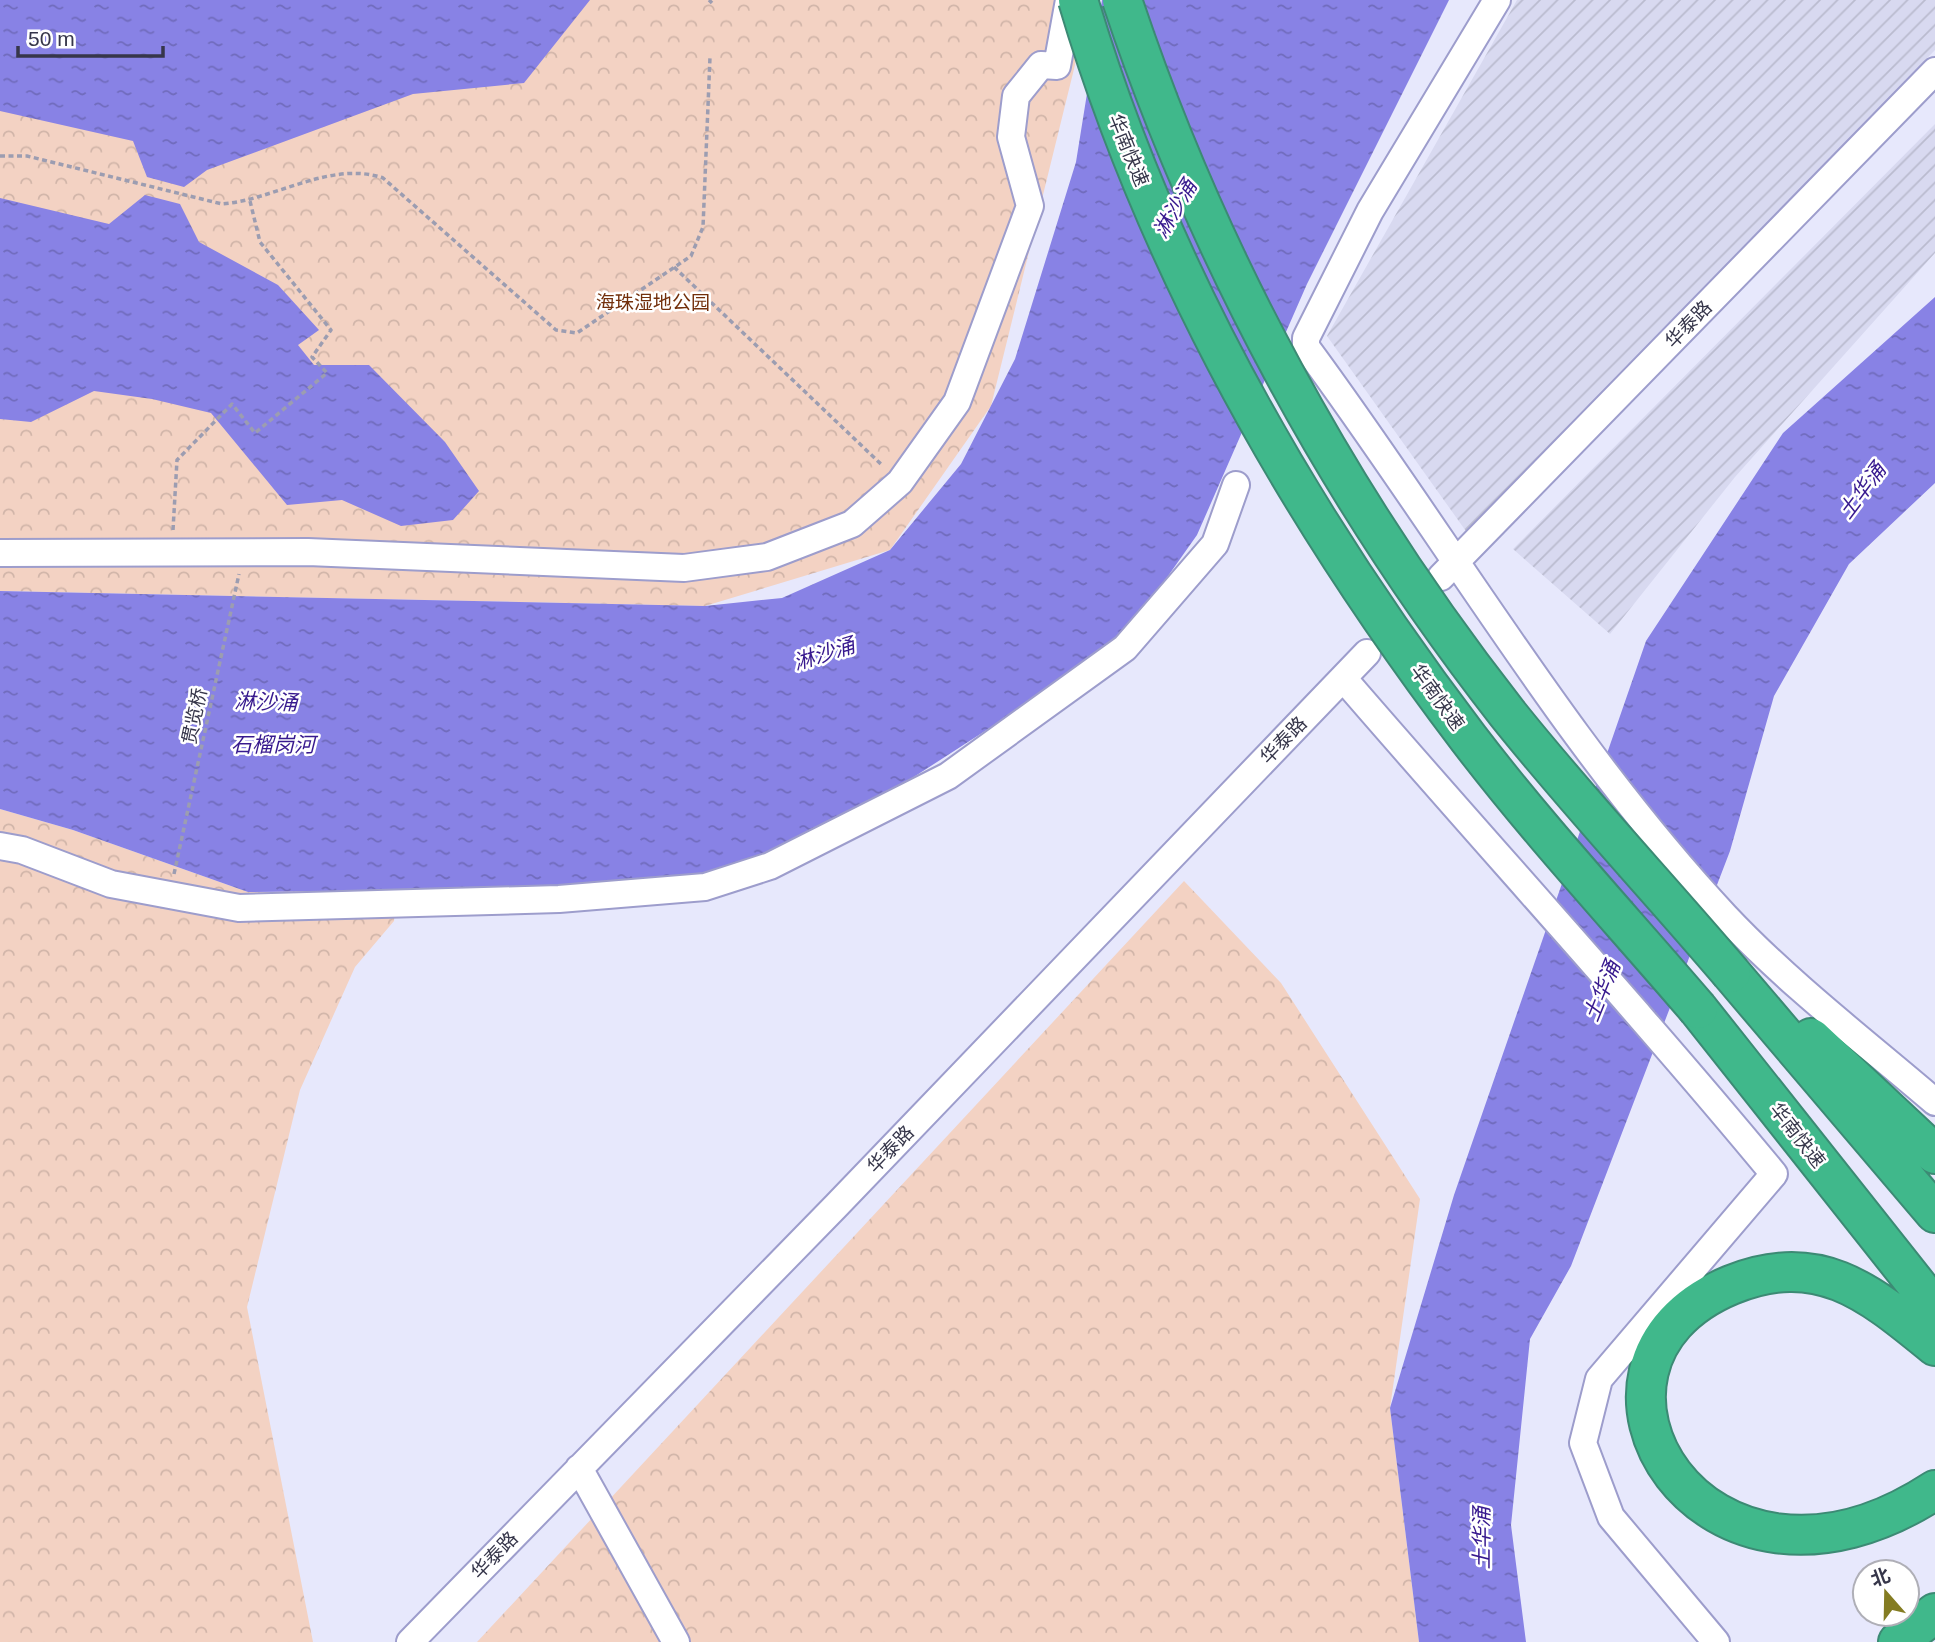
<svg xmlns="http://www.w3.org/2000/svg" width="1935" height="1642" viewBox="0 0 1935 1642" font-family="Helvetica,'Noto Sans SC',sans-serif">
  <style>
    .industrial { fill: url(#industrial-furrows) }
    .park { fill: url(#park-crowns) }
    .water { fill: url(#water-ripples) }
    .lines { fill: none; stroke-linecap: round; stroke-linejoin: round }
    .minor-casing { stroke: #9d9dcc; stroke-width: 30 }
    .highway-casing { stroke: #3c8a74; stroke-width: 42 }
    .path { stroke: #9c9db1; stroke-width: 3.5; stroke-dasharray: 5 3.5; stroke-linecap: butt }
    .minor { stroke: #fff; stroke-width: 26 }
    .highway { stroke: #40b88b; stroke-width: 38 }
    .highway-bridge-casing { stroke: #3c8a74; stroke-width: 42; stroke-linecap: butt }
    .highway-bridge { stroke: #40b88b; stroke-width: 38 }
    .labels { text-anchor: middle; stroke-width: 5; stroke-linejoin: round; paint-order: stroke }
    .street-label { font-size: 19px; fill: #36364a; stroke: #fff }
    .park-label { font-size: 19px; fill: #73300c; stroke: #fff }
    .water-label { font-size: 21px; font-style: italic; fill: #37198e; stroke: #fff }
  </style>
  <defs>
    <pattern id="industrial-furrows" width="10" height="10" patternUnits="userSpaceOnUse" patternTransform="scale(1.75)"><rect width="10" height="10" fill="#d8d9f0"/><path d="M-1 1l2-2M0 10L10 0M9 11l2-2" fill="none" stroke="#babbcf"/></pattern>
    <pattern id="park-crowns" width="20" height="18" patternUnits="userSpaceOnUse" patternTransform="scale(1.75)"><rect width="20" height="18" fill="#f3d2c3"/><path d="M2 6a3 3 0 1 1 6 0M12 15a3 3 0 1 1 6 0" fill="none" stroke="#d1b5a9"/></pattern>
    <pattern id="water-ripples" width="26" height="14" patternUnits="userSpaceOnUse" patternTransform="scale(1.75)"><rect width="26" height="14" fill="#8882e5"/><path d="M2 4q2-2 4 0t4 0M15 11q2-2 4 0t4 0" fill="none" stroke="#706bbc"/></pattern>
  </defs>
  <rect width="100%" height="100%" fill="#e7e8fc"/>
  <path class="industrial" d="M1517 0H1935V50L1468 534 1327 336Z
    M1935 124V253L1735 477 1610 634 1513 549Z"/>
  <path class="park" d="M0 0H1091L991 406 890 550 705 606 0 591Z
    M0 809 73 830 248 892 396 890 394 921 355 967 300 1090 247 1307 313 1642H0Z
    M1184 881 1281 983 1420 1199 1390 1408 1419 1642H477Z"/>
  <path class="water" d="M0 0H590L524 83 413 94 207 170 184 187 147 177 133 141 0 111Z
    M1102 0H1449L1307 284 1197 535 1120 644 875 802 725 872 598 888 248 892 73 830 0 809V591L705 606 782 598 890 550 961 464 1015 359 1076 162Z
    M145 195 180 204 199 242 278 285 319 330 298 345 314 365H369L445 442 479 491 453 520 401 526 342 500 287 505 211 413 152 399 94 391 31 422 0 419V198L109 224Z
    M1935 297V483L1849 564 1774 696 1730 851 1571 1266 1530 1339 1511 1525 1526 1642H1419L1390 1408 1454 1195 1646 641 1783 433Z"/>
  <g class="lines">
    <defs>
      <path id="minor" d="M1497 0 1370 211 1306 338V347C1446 536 1564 743 1725 916 1789 984 1865 1042 1935 1102
        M0 553 308 552 684 568 767 557 852 524 900 482 957 402 1030 206 1011 137 1016 96 1041 65 1057 66 1069 0
        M1441 577 1935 71
        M1343 678C1486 844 1635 1006 1774 1174L1599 1379 1583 1443 1611 1517 1716 1642
        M0 846 22 850 111 884 239 908 559 899 705 887 770 866 948 776 1125 648 1215 544 1236 485
        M579 1468 676 1642
        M410 1642 836 1206 1367 653"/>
      <path id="highway" d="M1731 973 1935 1213
        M1698 1009 1935 1308
        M1811 1038 1935 1154
        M1935 1346C1870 1293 1819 1249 1731 1285 1538 1365 1702 1642 1935 1490
        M1898 1642 1935 1613"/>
    </defs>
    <use href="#minor" class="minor-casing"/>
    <use href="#highway" class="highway-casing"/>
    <path class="path" d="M709 0 712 3
      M0 156H27L222 204C274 200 331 160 383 178L556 330 577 333 691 256 703 227 710 57
      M674 267 883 466
      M173 530 177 460 232 404 255 433 327 373 312 357 331 330 260 242 250 201
      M174 874 239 574"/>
    <use href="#minor" class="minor"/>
    <use href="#highway" class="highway"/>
    <defs>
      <path id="highway-bridge" d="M1078 0C1157 267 1300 517 1469 739 1540 832 1621 919 1698 1009
        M1122 0C1207 256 1341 501 1507 713 1578 802 1657 886 1731 973"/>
    </defs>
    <use href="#highway-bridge" class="highway-bridge-casing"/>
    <use href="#highway-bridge" class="highway-bridge"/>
  </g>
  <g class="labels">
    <g class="street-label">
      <text transform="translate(1129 150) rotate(68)" y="7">华南快速</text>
      <text transform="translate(1688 324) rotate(-46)" y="7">华泰路</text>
      <text transform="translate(1438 697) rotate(54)" y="7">华南快速</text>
      <text transform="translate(194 716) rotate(-78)" y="7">贯览桥</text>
      <text transform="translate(1283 740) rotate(-46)" y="7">华泰路</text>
      <text transform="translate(1798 1135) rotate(52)" y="7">华南快速</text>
      <text transform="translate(890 1149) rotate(-46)" y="7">华泰路</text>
      <text transform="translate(494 1555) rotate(-46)" y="7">华泰路</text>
    </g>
    <g class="park-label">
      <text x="653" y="309">海珠湿地公园</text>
    </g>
    <g class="water-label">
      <text transform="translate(1175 209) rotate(-59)" y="7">淋沙涌</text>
      <text transform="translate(1862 491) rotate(-53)" y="7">土华涌</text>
      <text transform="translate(824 654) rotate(-17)" y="7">淋沙涌</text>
      <text transform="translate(266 702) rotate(2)" y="7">淋沙涌</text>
      <text x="273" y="752">石榴岗河</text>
      <text transform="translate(1602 991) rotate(-68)" y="7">土华涌</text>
      <text transform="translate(1482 1538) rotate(-90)" y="7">土华涌</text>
    </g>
  </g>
  <g transform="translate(1886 1593) rotate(340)"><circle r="33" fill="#ffffff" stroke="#afafb7" stroke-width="2"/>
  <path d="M0-5L12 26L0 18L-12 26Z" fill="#847c22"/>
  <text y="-10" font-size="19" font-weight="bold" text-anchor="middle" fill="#36364a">北</text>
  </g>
  <path d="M18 46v10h145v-10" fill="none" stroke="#36364a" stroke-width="3.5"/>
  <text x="28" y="46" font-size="21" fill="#36364a" stroke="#ffffff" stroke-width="5" paint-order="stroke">50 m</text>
</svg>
